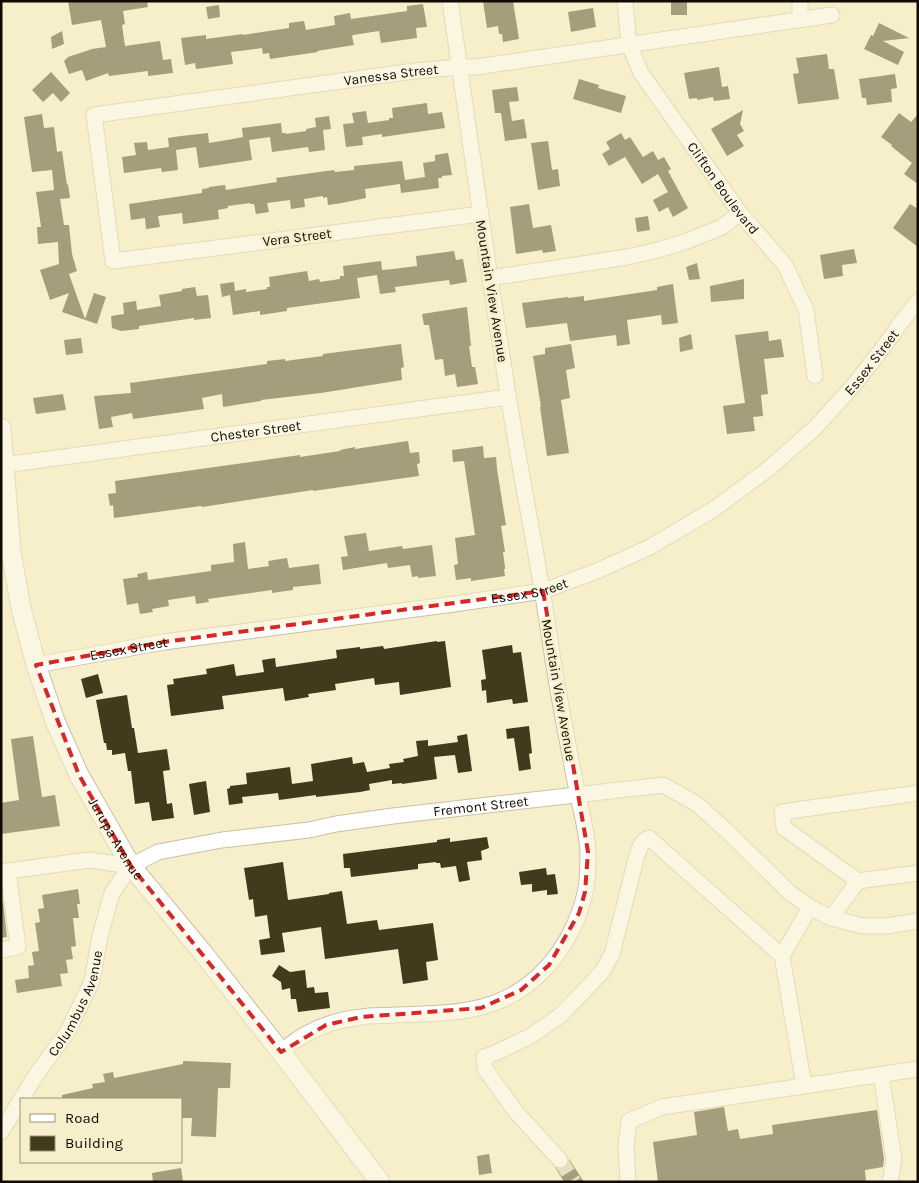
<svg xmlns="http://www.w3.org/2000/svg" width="919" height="1183" viewBox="0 0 919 1183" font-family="Karla,sans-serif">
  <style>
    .building { fill: #423a1d }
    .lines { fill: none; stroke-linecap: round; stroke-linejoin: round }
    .minor-tunnel { stroke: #d4ccad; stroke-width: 15; stroke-dasharray: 15 8; stroke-linecap: butt }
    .minor-casing { stroke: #cac1a0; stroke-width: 17 }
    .major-casing { stroke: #cac1a0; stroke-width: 21 }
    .minor { stroke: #fff; stroke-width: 15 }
    .major { stroke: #fff; stroke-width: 19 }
    .marked { fill: none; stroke: #d62828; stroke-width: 4; stroke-dasharray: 10 6; stroke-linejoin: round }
    .labels { text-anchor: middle; stroke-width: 5; stroke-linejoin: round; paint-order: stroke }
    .street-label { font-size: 14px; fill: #0f0b02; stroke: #f7eecb }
  </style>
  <rect width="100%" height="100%" fill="#f7eecb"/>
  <path class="building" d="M68 1H147L148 7 123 11 125 24 122 25 125 46 160 41 163 60 171 59 173 73 148 76V71L109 76 108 73 86 81 82 70 69 74 64 61 68 57 92 49 106 47 101 20 72 25Z
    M483 1H513L519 39 503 42 502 34H499L498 26 487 28Z
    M671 1H687V15H671Z
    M423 4 427 27 416 28 417 38 381 43 379 31 353 35 352 36 354 45 317 51 318 52 270 59 269 53 263 54 262 48 255 49 231 52 233 64 196 69 195 63 185 65 181 38 206 35V39L243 34V35L289 28V23L304 21 306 30 335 25 334 16 350 13 351 19 407 11V6Z
    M219 5 220 17 208 19 206 7Z
    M593 8 596 27 571 32 568 12Z
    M879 23 909 38 883 41 904 52 898 65 864 49 871 35 873 36Z
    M62 31 64 44 52 49 51 37Z
    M827 54 829 69H834L839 99 798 104 793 74 799 73 796 58Z
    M719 67 722 87 728 86 730 99 714 101 713 97 697 100V98L689 99 684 73Z
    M51 72 70 93 61 102 53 93 43 102 32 90Z
    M895 74 897 88 891 89 892 102 867 105 866 98H862L859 79Z
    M579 79 599 85 598 88 626 96 621 113 573 99Z
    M517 87 519 101 509 102 512 121 524 119 527 138 505 141 501 113H495L492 90Z
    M427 103 428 114 442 112 445 128 382 137V134L362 137 363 145 346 147 343 124 354 123 352 113 366 111 368 123 389 120V118H393L392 108Z
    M743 110 740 124 744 131 737 135 744 146 727 156 711 129Z
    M899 113 911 122 918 114V184L904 174 912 163 891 146 892 145 881 137Z
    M42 114 44 128 54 127 57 152 62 151 67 185 68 184 70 198 60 199 64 225H69L72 254 77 271 69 274 85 319 94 293 106 297 97 324 62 312 69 293 50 300 40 270 59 264 58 242 38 244 37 227H41L36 192 54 190 52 170 32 172 24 117Z
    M329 116 331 129 323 130 325 150 309 152 308 147 272 152 270 137 249 140 252 160 199 168 196 147 176 150 178 170 162 172 161 168 124 173 122 157 136 155 134 143 147 142 148 150 169 147 168 138 181 136 208 133 209 143 233 139 243 137 242 128 281 123 282 133H286V134L306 131V129L316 127 315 118Z
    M621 133 625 140 630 137 643 157 653 151 658 160 664 157 671 169 668 171 688 208 673 217 668 207 659 212 653 200 668 192 658 174 642 184 625 157 609 166 602 154 610 149 606 142Z
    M548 141 552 170 558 169 560 186 538 190 531 143Z
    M448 153 452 175 442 176V178H438L439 188 401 193 400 184 365 189 366 198 342 203 328 205 327 197 323 198V196L304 199 305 207 291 209 290 200 267 203 269 212 256 214 254 204H250V203L228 206V208L218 210 219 219 183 224 182 213 158 216 160 227 146 229 145 218 131 220 129 204 202 193V189L209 188V187L225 185 226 190 277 182 276 178 334 170 335 172 354 170V166L402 161 405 180 425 177 423 163 435 161V155Z
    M529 204 533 228 551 225 556 251 543 253 542 250 516 254 510 207Z
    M910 204 918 209V247L893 228Z
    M648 216 650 230 637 232 635 218Z
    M854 249 857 263 842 265 843 276 824 279 820 255Z
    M454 251 456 260 463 259 467 282 450 285 449 280 395 287 396 292 380 294 377 275 357 278 360 298 287 308V311L260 315V311L233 315 230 295 222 297 220 284 234 282 235 291 246 289V292L267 289V287H270L269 277 307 271 309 281 319 279 320 282 340 279V276H344L343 266 381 261 382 270 393 269 417 266 416 256Z
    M697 263 700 279 689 280 686 267Z
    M744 279V299L711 302 710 286Z
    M673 284 678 323 662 325 661 315 627 320 630 344 617 346 616 335 570 341 567 323 526 328 522 303 568 297V298L584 296V301L657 290V287Z
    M195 287 197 296 208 295 211 318 194 320V318L139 326V329L121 331 112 328 111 316 124 314 123 303 136 301 137 310 161 306 159 295 182 291V289Z
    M467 307 471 346H469L472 367H475L478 384 457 387 455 374 445 376 443 359 435 360 429 325H424L422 314Z
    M768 331 769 341 781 339 784 357 764 359 768 394 761 395 763 416 753 417 755 431 727 434 723 406 745 403 735 335Z
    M691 334 693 349 680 352 679 338Z
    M81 338 83 353 66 355 64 340Z
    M401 344 404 367 401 368 402 380 321 393 261 400V401L223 407 222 394 202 398 204 409 133 419 132 413 111 417 113 427 99 429 94 396 131 393 130 383 267 364V361L285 359V361L323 356V354Z
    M571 344 575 368 566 370 570 398 561 400 569 453 547 456 540 407H541L533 356 545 354V348Z
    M63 394 66 410 36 414 33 398Z
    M408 441 410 453 419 452 420 463 417 464 419 476 313 491V490L202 507 201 506 114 518 113 505 110 506 108 494 116 493 115 481 300 455V457L340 451V450L355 447V449Z
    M483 446 484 458 496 457 497 469 506 525 501 526 505 552H503L505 567V569H504L505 576 471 581V578L456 580 454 565 458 564 455 538 475 535 464 461 453 462 452 450Z
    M366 533 369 551 402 546 403 549 432 545 436 576 418 578V576L412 577 410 565 388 568 387 563 343 570 341 557 348 556 344 536Z
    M245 542 248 569 269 566 268 561 287 558 289 568 319 564 321 584 293 587V590L272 593V590L208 599 209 602 196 604 195 596 168 600 169 606 152 609 153 612 140 614 138 603 127 605 123 579 138 577 137 574 147 572 148 580 211 571V565L234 562 233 544Z
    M437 641V642L445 641 451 687 400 695 399 682 375 685 374 678 335 684 336 690 308 694 309 697 285 701 283 688 222 696 224 709 171 716 167 685 174 684 173 679 207 674 206 669 234 664 236 676 264 672 262 660 275 658 276 667 337 658 336 650 360 647V649L383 646 384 649Z
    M512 645 513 653 521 652 528 702 513 704 512 699 487 703 486 690 482 691 481 680 486 679 482 650Z
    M98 674 103 693 86 698 81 679Z
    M127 695 132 728H134L138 753 167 749 170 770 163 771 167 804 172 803 174 818 152 821 149 802 135 804 131 771H128L125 753 112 755V750H107L106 743H104L96 700Z
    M529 726 532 753 529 754 531 769 519 771 514 738 507 739 506 729Z
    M467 734 472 771 458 773 455 755 434 757 437 779 402 784V783L392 784V780L369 784 370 790 360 792 316 797V795L279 800 278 793 242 797 243 803 229 805 227 789 230 788V786L247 784 246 773 290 767 292 784 313 781 311 764 352 757 353 764 364 762 367 772 390 768 389 764 404 762 403 759 418 756 416 741 428 740V746L458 742 457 736Z
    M33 736 42 797 55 795 60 826 1 834V803L19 800 11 739Z
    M206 781 210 812 194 815 189 784Z
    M487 837 489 848 481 851 482 860 467 862 470 880 459 882 456 866 441 868 440 863H436V862L418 864V869L351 877 350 868H344L343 854 437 842V840L450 838V842Z
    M283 862 288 900 329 894V893L342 891 347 924 377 920 379 930 433 923 438 960 426 962 428 980 403 984 398 949 325 959 321 927 282 933 285 952 261 955 259 940 270 938 267 915 255 917 253 899 249 900 244 868Z
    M546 868 547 875 555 874 558 894 547 895V890L532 892V884L521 885 519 872Z
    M78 889 80 904H77L79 918H73L76 946 71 947 73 959 66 960 68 973 60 974 62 986 17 993 15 980 29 978 28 966 34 965 32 952 39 951 35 923 40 922 38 909 44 908 42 895Z
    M1 902H3L7 937 1 938Z
    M279 965 290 972 305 970 307 988 314 987 315 993 328 992 330 1008 298 1012 296 999H291L290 988 282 990 281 982 272 976Z
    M183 1061 231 1063 230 1088H218L216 1137 191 1136 192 1118H181L182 1099H62V1095L93 1088 92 1084 105 1082 103 1074 113 1072 114 1078 183 1064Z
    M724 1107 728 1131 738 1129 740 1139 773 1134 772 1125 877 1110 884 1159 883 1167 865 1170 866 1182H658L653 1142 697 1135 694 1112Z
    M489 1154 492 1173 479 1175 477 1156Z
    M569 1159 584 1182H564L555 1167 562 1169 566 1167 569 1163Z
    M181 1168 183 1182H153L152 1173Z"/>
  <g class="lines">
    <path class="minor-tunnel" d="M560 1160 574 1182"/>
    <defs>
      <g id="minor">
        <path id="s1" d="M625 1 629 44 641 73 740 213 785 265 806 310 815 376"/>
        <path d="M800 1V19"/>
        <path id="s2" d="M481 214 113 261 94 115 414 71 459 67H476L832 15"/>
        <path d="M490 278 627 257 658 250 687 241 722 227 740 213"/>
        <path id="s3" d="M4 465 508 397"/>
        <path id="s4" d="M36 665 164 642 454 604 543 591 597 571 650 547 714 509 767 470 815 428 854 385 894 333 898 326 918 301"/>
        <path d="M918 793 782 812 784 828 858 881 918 873"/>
        <path id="s5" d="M1 872 89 860 131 866 158 852 222 840 309 830 336 824 393 816 663 785 697 804 729 833 789 892 810 907 831 918 863 926H886L918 921"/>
        <path d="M831 918 858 881"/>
        <path d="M1 950 18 947 8 871"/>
        <path d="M281 1052C288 1047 294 1041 301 1037 319 1026 342 1019 362 1017 372 1015 383 1016 394 1015 453 1013 504 1015 547 967 565 947 579 920 585 893 588 881 588 867 588 855 588 832 580 809 576 786 567 740 558 694 551 647 539 562 521 479 508 394 487 264 469 132 450 1"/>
        <path d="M881 1075 894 1159 890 1182"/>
        <path d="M804 1086 782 956 810 907"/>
        <path id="s6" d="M1 1132 36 1075 68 1031 92 981 100 936 112 893 131 866"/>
        <path d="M560 1160 516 1112 485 1069 484 1057 495 1053 529 1037 561 1015 602 972 612 954 636 859C639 851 640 841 649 838L782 956"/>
        <path d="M628 1182 626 1145 629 1121 662 1107 918 1069"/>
      </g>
      <g id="major">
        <path id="s7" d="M1 428 11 552 21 608 36 665 55 721 79 775 131 866 203 953 281 1052 380 1182"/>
      </g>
    </defs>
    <use href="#minor" class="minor-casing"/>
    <use href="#major" class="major-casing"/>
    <use href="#minor" class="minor"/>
    <use href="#major" class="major"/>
  </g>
  <path d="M0 0H919V1183H0ZM543 591 588 852 585 892 579 913 549 965 521 990 481 1008 361 1017 326 1025 281 1052 131 866 79 775 36 665 164 642Z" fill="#f7eecb" fill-opacity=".55" fill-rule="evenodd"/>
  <path class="marked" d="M543 591 588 852 585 892 579 913 549 965 521 990 481 1008 361 1017 326 1025 281 1052 131 866 79 775 36 665 164 642Z"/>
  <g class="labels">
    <g class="street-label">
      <text dy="5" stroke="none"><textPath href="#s2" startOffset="818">Vanessa Street</textPath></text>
      <text dy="5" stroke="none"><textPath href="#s1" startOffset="216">Clifton Boulevard</textPath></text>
      <text transform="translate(297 237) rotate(-7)" y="5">Vera Street</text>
      <text transform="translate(492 291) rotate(81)" y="5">Mountain View Avenue</text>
      <text dy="5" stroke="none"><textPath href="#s4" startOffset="919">Essex Street</textPath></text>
      <text dy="5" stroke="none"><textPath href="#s3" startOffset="254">Chester Street</textPath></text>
      <text dy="5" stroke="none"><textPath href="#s4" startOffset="499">Essex Street</textPath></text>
      <text dy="5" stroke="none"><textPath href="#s4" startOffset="94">Essex Street</textPath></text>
      <text transform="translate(559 690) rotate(80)" y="5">Mountain View Avenue</text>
      <text dy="5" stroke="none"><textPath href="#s5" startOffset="488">Fremont Street</textPath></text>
      <text dy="5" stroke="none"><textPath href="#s7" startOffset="432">Jurupa Avenue</textPath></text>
      <text dy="5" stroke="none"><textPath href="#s6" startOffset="150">Columbus Avenue</textPath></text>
    </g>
  </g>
  <rect width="919" height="1183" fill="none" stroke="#0f0b02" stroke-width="5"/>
  <rect x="20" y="1098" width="162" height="65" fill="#f7eecb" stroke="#9a937b"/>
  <rect x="30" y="1114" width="25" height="8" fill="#ffffff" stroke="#9a937b"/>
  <text x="65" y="1123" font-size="15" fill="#0f0b02">Road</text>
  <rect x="30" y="1136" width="25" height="15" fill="#423a1d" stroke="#9a937b"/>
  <text x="65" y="1148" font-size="15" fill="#0f0b02">Building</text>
</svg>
